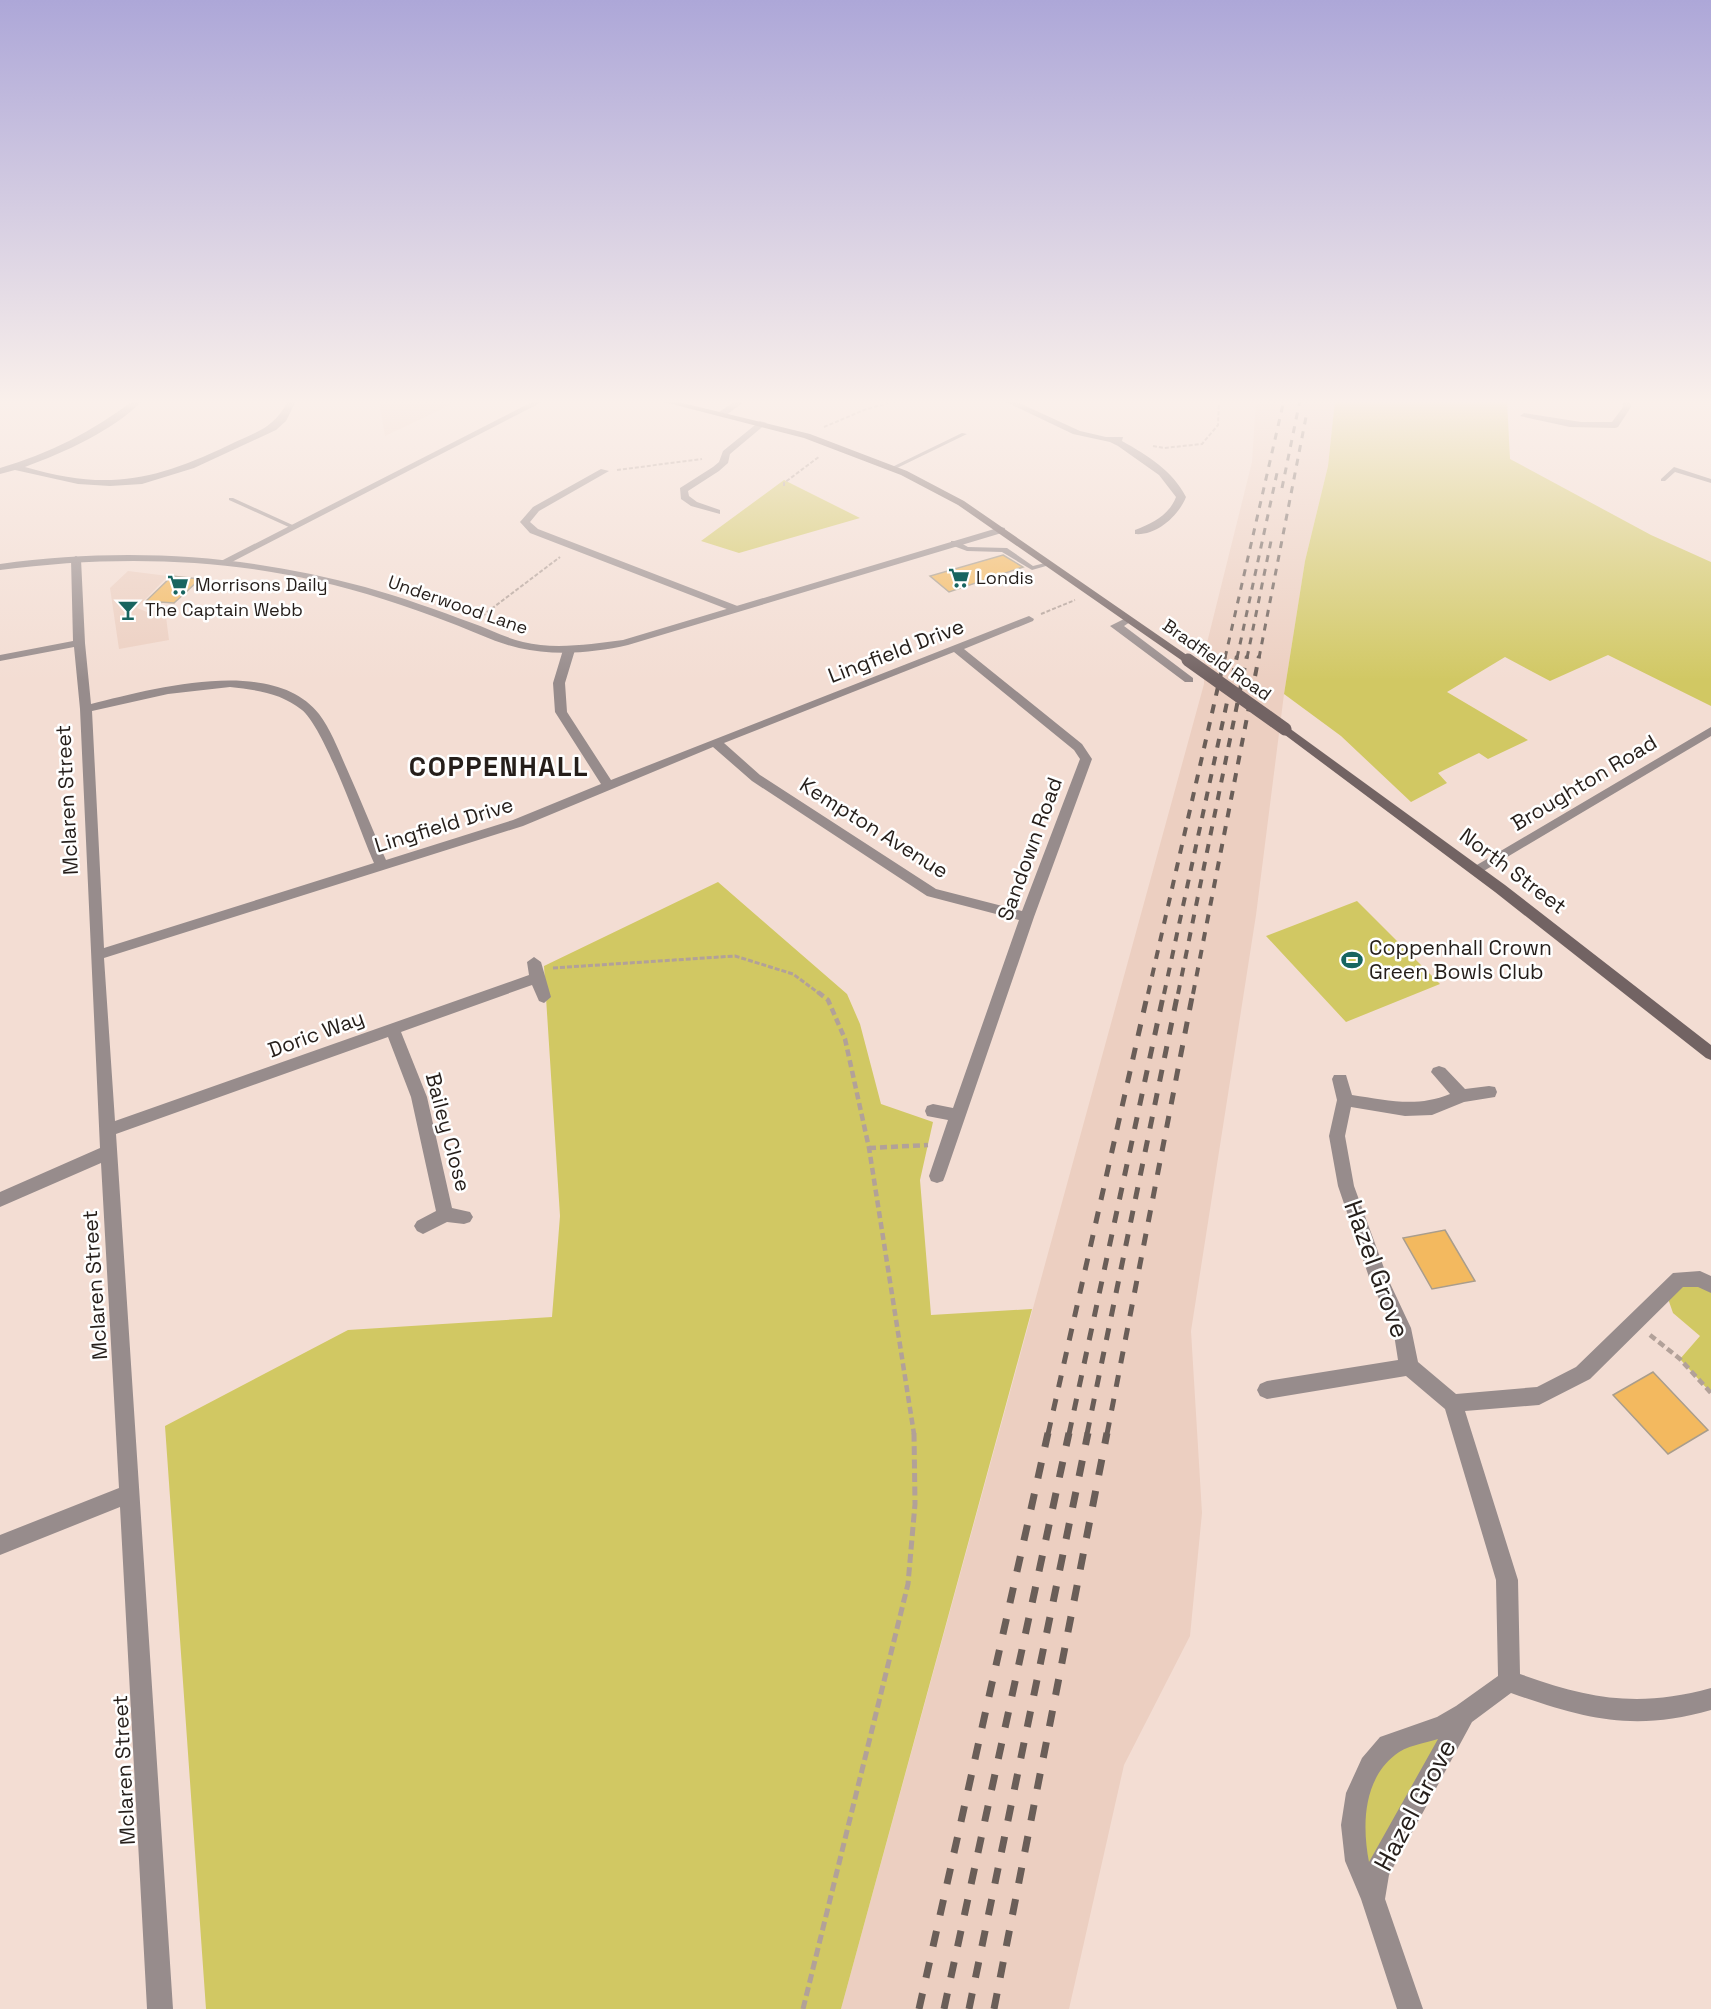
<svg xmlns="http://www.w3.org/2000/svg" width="1711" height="2009" viewBox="0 0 1711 2009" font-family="'Space Grotesk',sans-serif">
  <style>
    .built { fill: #eccfc1 }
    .green { fill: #d1c863 }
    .building { fill: #f3b95f; stroke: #a99d8c; stroke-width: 1.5 }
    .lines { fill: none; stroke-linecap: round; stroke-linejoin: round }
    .path-far3 { stroke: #b2a199; stroke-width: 2; stroke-dasharray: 4 2; stroke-linecap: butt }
    .path-far2 { stroke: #b2a199; stroke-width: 3; stroke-dasharray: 5 2; stroke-linecap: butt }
    .path-far1 { stroke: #b2a199; stroke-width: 4.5; stroke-dasharray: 7 4; stroke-linecap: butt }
    .path { stroke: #b2a199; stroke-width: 5; stroke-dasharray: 9 4.5; stroke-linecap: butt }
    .service { fill: #978c8c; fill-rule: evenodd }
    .minor { fill: #978c8c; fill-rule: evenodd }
    .tertiary { fill: #978c8c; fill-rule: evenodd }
    .secondary { fill: #726363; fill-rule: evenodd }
    .rail-far3 { stroke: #6a5e58; stroke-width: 3; stroke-dasharray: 7 7; stroke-linecap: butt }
    .rail-far2 { stroke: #6a5e58; stroke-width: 4; stroke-dasharray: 9 9; stroke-linecap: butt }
    .rail-far1 { stroke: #6a5e58; stroke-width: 5; stroke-dasharray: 12 12; stroke-linecap: butt }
    .rail { stroke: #6a5e58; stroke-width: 7; stroke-dasharray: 16 16; stroke-linecap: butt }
    .secondary-bridge { stroke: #726363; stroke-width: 13 }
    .labels { text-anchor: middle; stroke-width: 5; stroke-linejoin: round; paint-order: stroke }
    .far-poi-label { font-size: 18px; fill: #251e1a; stroke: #fff; text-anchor: start }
    .far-street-label { font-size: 18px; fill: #251e1a; stroke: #fff }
    .street-label { font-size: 21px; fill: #251e1a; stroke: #fff }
    .poi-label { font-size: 21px; fill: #251e1a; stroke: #fff; text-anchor: start }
    .near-street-label { font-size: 26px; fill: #251e1a; stroke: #fff }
    .district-label { font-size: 27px; font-weight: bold; letter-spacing: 1.5px; fill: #251e1a; stroke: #fff }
  </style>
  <rect width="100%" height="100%" fill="#f3ddd3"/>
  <path class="built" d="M379 400H461L385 436Z
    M1256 400H1335L1328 466 1305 561 1284 694 1256 915 1191 1331 1202 1513 1190 1636 1124 1765 1069 2009H841L1204 684V655L1252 462Z
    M128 571 168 576 137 608 147 612 165 609 169 640 119 649 110 588Z"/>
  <path class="green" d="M1335 400H1507L1510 459 1651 535 1711 562V706L1608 655 1550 681 1505 657 1447 692 1528 740 1488 759 1479 753 1438 773 1447 783 1411 802 1341 736 1284 694 1305 561 1328 466Z
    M784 480 860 518 739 553 701 541Z
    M718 882 847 994 860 1024 881 1104 933 1122 920 1180 931 1315 1032 1309 841 2009H206L165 1426 348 1330 552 1317 560 1216 544 966Z
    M1357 901 1440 984 1346 1022 1266 936Z
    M1679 1279 1711 1285V1393L1680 1359 1700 1336 1673 1313 1665 1290Z
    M1464 1714 1373 1899 1353 1825 1370 1766Z"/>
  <path class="building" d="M1003 555 1023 567 949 592 930 576Z
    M172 576 200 579 174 603 146 601Z
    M1445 1230 1475 1281 1432 1289 1403 1238Z
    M1653 1372 1708 1430 1668 1454 1613 1395Z"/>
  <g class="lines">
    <path class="path-far3" d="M824 427 864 410 898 400
      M1153 446 1164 448 1202 444 1218 425 1219 400
      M617 470 702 459
      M784 486V483L820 456
      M1041 614 1075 600
      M482 616 560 557"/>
    <path class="path-far2" d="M553 968 735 956 793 974 820 994"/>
    <path class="path-far1" d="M818 992 828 1000 845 1039 869 1148 914 1434
      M869 1148 928 1145
      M1650 1335 1680 1359 1711 1393"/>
    <path class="path" d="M803 2009 908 1584 915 1504 914 1433"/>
    <path class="service" d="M962 433 967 434 895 469 890 468Z
      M1674 467 1711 479V483L1675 472 1665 481H1661V479Z
      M229 498H233L297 527 291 528 229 500Z
      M951 541H957L968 547 1007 548 1033 566 1049 562 1053 564 1032 570 1002 552 967 551 951 545Z"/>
    <path class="minor" d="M134 400H143C113 431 65 452 25 467 106 491 154 481 229 445 254 433 273 429 287 403L286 400H294L295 403 286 421 276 430 194 468 142 484 110 486 78 484 15 470 0 474V468C49 454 93 431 134 400Z
      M536 400H546L230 563 221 561Z
      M737 400H746L725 416H719V412Z
      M1002 400H1013L1080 431 1106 437H1123L1122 441C1147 455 1173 471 1186 497 1179 515 1157 536 1135 534V530C1153 523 1169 515 1176 497L1159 475 1118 446 1110 442 1073 434Z
      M1622 400H1630L1631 407 1618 427 1615 428 1570 427 1520 416 1524 413 1581 422H1612L1623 407Z
      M760 421 767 423 730 454 728 463 719 471 688 491 689 496 697 502 720 510V514L691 506 681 499 680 488 713 467 719 462 723 451Z
      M601 469 609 471 539 511 530 522 538 529 740 607V611H732L530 533 520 522 533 507Z
      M76 556 81 559 85 643 91 704C152 689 273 655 319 714 331 730 338 749 346 767 360 798 372 829 386 860L513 820 601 784 555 712 553 683 563 650 569 647 575 650 565 683 567 712 611 780 1029 616 1034 619 1033 621 964 649 1082 744 1092 759 1034 917 945 1176 943 1181 937 1183 931 1181 929 1176 948 1120 927 1116 925 1111 927 1106 933 1104 953 1108 1019 920 927 896 752 781 713 747 523 826 104 958 115 1121 529 975 527 962 534 957 541 962 551 997 544 1003 539 1001 532 985 401 1032 427 1097 452 1208 470 1212 473 1217 470 1222 464 1224 447 1222 423 1234 417 1231 414 1226 417 1221 436 1211 411 1097 388 1037 116 1134 173 2009H147L120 1507 0 1555V1535L119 1488 101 1163 0 1207V1192L100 1148 80 709 74 647 0 661V655L73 641 71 559ZM954 652 1074 750 1080 759 1022 911 936 889 760 775 724 743ZM230 687C256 690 281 693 302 710 325 729 360 831 374 863L104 948 92 711 168 694Z
      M1128 617 1133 620 1124 626 1193 678V682H1185L1110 626Z
      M1711 727V736L1482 872 1477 874 1470 869Z
      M1439 1066 1445 1068 1465 1089 1489 1086 1495 1087 1497 1092 1495 1097 1464 1102 1432 1115 1405 1116 1351 1107 1345 1136 1354 1186 1388 1279 1411 1328 1418 1362 1456 1394 1537 1387 1576 1367 1673 1273 1700 1271 1711 1276V1293L1698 1287H1683L1590 1379 1539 1405 1465 1411 1518 1580 1520 1674C1590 1699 1638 1708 1711 1688V1710C1634 1732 1585 1719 1511 1693L1472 1722 1389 1875 1385 1899 1423 2009H1397L1361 1899 1345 1861 1341 1825 1346 1793 1362 1758 1380 1737 1437 1717 1456 1706 1498 1676 1496 1580 1445 1409 1406 1376 1267 1399 1260 1396 1257 1390 1260 1384 1267 1381 1398 1360 1393 1328 1370 1280 1338 1186 1329 1136 1337 1100 1332 1079 1334 1075H1346L1352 1095C1387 1100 1416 1108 1450 1094L1431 1072 1433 1068ZM1438 1739 1369 1862C1362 1826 1363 1780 1395 1755 1405 1746 1425 1743 1438 1739Z"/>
    <path class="tertiary" d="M1001 527 1005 528V532L628 645C594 653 553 656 519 648 496 643 473 631 451 623 407 606 362 591 317 581 212 557 106 556 0 570V564C124 547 244 554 365 587 401 597 437 610 472 623 489 629 506 638 523 642 555 650 591 644 623 640Z"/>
    <path class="secondary" d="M656 400H670L810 434 907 471 964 501 1194 660 1192 662H1184L958 505 901 475 804 438Z
      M1285 725 1505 885 1711 1045V1060L1706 1058 1495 892 1281 732 1279 729Z"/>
    <path class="rail-far3" d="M1282 488 1300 400
      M1225 658 1284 400
      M1237 658 1277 473
      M1247 658 1271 541
      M1259 658 1306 417"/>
    <path class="rail-far2" d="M1148 994 1225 656
      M1164 994 1237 656
      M1178 994 1247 656
      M1193 994 1259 656"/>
    <path class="rail-far1" d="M1048 1434 1148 992
      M1069 1434 1164 992
      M1087 1434 1178 992
      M1107 1434 1193 992"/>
    <path class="rail" d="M919 2009 1048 1433
      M944 2009 1069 1433
      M969 2009 1088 1433
      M994 2009 1107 1433"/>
    <path class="secondary-bridge" d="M1188 660 1285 729"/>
  </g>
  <linearGradient id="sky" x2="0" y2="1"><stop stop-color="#ada7d8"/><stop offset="0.59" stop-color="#faf0eb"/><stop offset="1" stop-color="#faf0eb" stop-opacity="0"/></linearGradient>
  <rect width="1711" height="681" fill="url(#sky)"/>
  <defs>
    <symbol id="supermarket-bare" viewBox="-9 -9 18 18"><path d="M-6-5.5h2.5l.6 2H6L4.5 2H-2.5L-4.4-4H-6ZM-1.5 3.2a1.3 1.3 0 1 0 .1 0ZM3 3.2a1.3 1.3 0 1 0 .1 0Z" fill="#186560" stroke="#fff" stroke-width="2.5" paint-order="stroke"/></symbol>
    <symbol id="bar-bare" viewBox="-9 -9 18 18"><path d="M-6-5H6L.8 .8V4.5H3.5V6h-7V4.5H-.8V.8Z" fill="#186560" stroke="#fff" stroke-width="2.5" paint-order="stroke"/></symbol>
    <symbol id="stadium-bare" viewBox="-9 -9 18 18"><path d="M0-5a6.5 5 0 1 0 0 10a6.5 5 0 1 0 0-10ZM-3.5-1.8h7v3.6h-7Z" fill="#186560" stroke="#fff" stroke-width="2.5" paint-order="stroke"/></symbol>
  </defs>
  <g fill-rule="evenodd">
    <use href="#supermarket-bare" x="944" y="563" width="30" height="30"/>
    <use href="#supermarket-bare" x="163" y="570" width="30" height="30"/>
    <use href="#bar-bare" x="113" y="595" width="30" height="30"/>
    <use href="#stadium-bare" x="1337" y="945" width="30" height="30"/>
  </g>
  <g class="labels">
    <g class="far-poi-label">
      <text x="976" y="584">Londis</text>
      <text x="195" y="591">Morrisons Daily</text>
      <text x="145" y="616">The Captain Webb</text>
    </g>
    <g class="far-street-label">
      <text transform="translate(458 605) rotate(19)" y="6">Underwood Lane</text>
      <text transform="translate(1217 660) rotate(35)" y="6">Bradfield Road</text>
    </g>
    <g class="street-label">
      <text transform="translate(896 651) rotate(-21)" y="7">Lingfield Drive</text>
      <text transform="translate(1584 783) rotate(-31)" y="7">Broughton Road</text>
      <text transform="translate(67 800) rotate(-93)" y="7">Mclaren Street</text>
      <text transform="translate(444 825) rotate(-17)" y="7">Lingfield Drive</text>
      <text transform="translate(874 828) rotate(32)" y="7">Kempton Avenue</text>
      <text transform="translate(1030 849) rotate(-70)" y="7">Sandown Road</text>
      <text transform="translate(1513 871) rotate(37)" y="7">North Street</text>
      <text transform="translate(316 1034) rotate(-20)" y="7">Doric Way</text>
      <text transform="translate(448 1132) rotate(75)" y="7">Bailey Close</text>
      <text transform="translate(95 1285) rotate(-94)" y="7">Mclaren Street</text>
      <text transform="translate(124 1770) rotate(-93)" y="7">Mclaren Street</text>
    </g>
    <g class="poi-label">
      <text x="1369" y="955">Coppenhall Crown<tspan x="1369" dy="24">Green Bowls Club</tspan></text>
    </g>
    <g class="near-street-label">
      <text transform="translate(1377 1269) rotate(70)" y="9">Hazel Grove</text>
      <text transform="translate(1415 1805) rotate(-62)" y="9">Hazel Grove</text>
    </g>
    <g class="district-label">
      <text x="499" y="776">COPPENHALL</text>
    </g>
  </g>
</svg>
